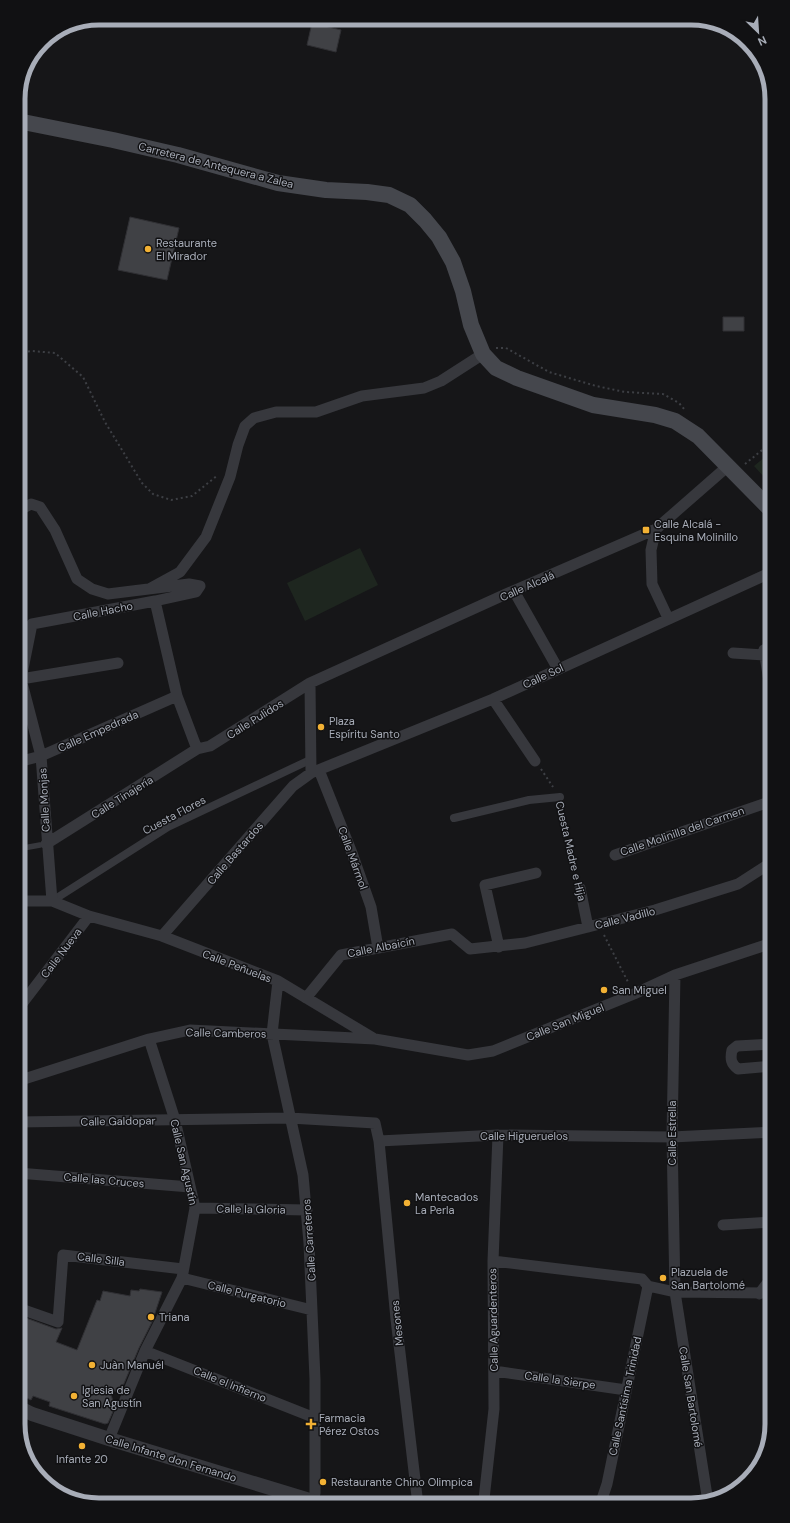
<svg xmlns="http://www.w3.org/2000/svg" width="790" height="1523" viewBox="0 0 790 1523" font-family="'DM Sans',sans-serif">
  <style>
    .green { fill: #1e261f }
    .building { fill: #404145; stroke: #303034 }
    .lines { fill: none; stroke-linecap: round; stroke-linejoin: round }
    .path { stroke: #3d3f44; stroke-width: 2; stroke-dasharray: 2 3; stroke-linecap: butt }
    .service { stroke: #37383d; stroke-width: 5.5 }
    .pedestrian { stroke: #37383d; stroke-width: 8 }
    .minor { stroke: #37383d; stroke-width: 11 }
    .tertiary { stroke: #37383d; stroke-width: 14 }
    .secondary { stroke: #45474d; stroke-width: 16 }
    .poi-dot { fill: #f2b134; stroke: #111113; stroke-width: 1.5 }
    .labels { text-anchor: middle; stroke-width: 3; stroke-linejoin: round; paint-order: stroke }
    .street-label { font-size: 11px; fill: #a8adb8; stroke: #111113 }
    .poi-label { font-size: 11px; fill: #a8adb8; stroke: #111113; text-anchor: start }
    .rim { fill: none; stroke: #a8adb8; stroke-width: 5 }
  </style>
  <rect width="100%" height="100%" fill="#161618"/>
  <path class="green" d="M772 451V486L754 466Z
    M360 548 378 585 305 621 287 583Z"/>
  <path class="building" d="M312 23 341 30 336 52 307 45Z
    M130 217 179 228 167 280 118 270Z
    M723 317H744V331H723Z
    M140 1289 162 1292 152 1322 139 1348 120 1393 109 1389 115 1407 108 1423 105 1424 49 1406 50 1402 33 1396 31 1400 18 1394V1315L56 1329 62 1328 56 1342 77 1350 97 1300 100 1301 103 1291 130 1296 131 1290 139 1291Z"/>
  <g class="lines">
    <path class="path" d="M496 348H506L549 372 596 386 625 392 663 394 679 403 685 410
      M18 353 32 351 55 353 83 377 105 422 142 483 153 494 171 500 192 496 218 475
      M745 464 772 442
      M541 769 553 787
      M561 805 577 877
      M604 935 629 984"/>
    <path class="service" d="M18 849 40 845
      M18 878 20 900"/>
    <path class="pedestrian" d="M454 818 529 800 560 797
      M52 901 168 827 312 759"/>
    <path class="minor" d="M18 511 31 504 40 507 55 530 77 579 92 589 108 594 189 584 200 586 196 592 155 601
      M656 529 651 550 652 584 668 618
      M149 589 180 572 206 537 230 477 238 445 245 426 254 418 276 412H316L362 396 424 388 441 381 483 354
      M514 591 558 669
      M733 653 765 655
      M21 679 118 663
      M310 683 311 773
      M493 699 535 761
      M772 700 764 650 772 646
      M18 762 41 756 177 696
      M319 770 352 853 371 907 378 948
      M46 844 197 749 210 746 310 683 506 594 656 529 728 466
      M615 855 772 801
      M580 888 588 927
      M18 901H52L89 916 162 936 278 981 373 1038
      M52 901 41 756 21 679 32 624 155 601 177 696 197 749
      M162 936 293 786 311 773 493 699 772 572
      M499 947 485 885 536 873
      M675 975 672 1137 675 1292 708 1502
      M278 981 272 1034 303 1175 309 1243 315 1379V1493L312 1505
      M306 998 341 955 452 934 470 949 525 943 655 910 738 884 772 862
      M18 1009 89 916
      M772 1066 738 1069C731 1064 730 1059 732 1050L737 1046 772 1044
      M18 1090 21 1080 149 1039 190 1030 375 1039 468 1055 493 1051 634 994 675 975 772 943
      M18 1122 290 1118 375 1123 379 1141 498 1135 672 1137 772 1132
      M379 1141 396 1319 418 1505
      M18 1173 190 1187
      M195 1208 307 1210
      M723 1225 772 1222
      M493 1261 642 1279 648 1286
      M182 1278 312 1310
      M648 1286 675 1292 772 1293
      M759 1294 772 1277
      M18 1308 58 1322 63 1255 183 1269
      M145 1351 315 1418
      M494 1371 626 1390
      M109 1439 145 1351 182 1278 195 1208 175 1120 149 1039
      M482 1505 484 1499 494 1409 493 1261 498 1135
      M600 1505 607 1484 648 1286"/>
    <path class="tertiary" d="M18 1407 32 1414 109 1439 326 1505"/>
    <path class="secondary" d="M18 121 113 140 178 155 278 183 326 190 367 192 389 195 410 205 425 220 439 237 453 262 463 291 471 325 483 354 496 368 517 378 593 405 655 415 675 421 698 436 772 511"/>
  </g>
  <g class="poi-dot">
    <circle cx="148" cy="249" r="4"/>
    <rect x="642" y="526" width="8" height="8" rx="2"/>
    <circle cx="321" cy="727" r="4"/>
    <circle cx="604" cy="990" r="4"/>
    <circle cx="407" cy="1203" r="4"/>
    <circle cx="663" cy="1278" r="4"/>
    <circle cx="151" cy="1317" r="4"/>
    <circle cx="92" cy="1365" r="4"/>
    <circle cx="74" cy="1396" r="4"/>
    <path d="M309 1418h4v4h4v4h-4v4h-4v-4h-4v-4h4z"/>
    <circle cx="82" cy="1446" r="4"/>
    <circle cx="323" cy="1482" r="4"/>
  </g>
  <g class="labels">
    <g class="street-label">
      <text transform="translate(216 165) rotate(14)" y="4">Carretera de Antequera a Zalea</text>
      <text transform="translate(527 586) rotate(-24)" y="4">Calle Alcalá</text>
      <text transform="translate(103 611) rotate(-11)" y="4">Calle Hacho</text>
      <text transform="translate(543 676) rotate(-25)" y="4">Calle Sol</text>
      <text transform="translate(255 719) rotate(-32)" y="4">Calle Pulidos</text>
      <text transform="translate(98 731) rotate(-24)" y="4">Calle Empedrada</text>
      <text transform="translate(122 797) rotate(-32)" y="4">Calle Tinajería</text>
      <text transform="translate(44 800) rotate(-93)" y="4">Calle Monjas</text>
      <text transform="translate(174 815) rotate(-28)" y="4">Cuesta Flores</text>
      <text transform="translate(682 831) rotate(-19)" y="4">Calle Molinilla del Carmen</text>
      <text transform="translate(571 851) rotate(77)" y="4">Cuesta Madre e Hija</text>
      <text transform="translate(235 853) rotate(-49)" y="4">Calle Bastardos</text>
      <text transform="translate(353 858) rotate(70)" y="4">Calle Mármol</text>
      <text transform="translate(625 918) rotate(-14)" y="4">Calle Vadillo</text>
      <text transform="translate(381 947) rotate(-11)" y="4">Calle Albaicín</text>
      <text transform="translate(61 953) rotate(-53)" y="4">Calle Nueva</text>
      <text transform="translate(237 966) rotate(21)" y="4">Calle Peñuelas</text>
      <text transform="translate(565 1022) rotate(-22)" y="4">Calle San Miguel</text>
      <text transform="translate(226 1033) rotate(1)" y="4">Calle Camberos</text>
      <text transform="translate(118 1121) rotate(-1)" y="4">Calle Galdopar</text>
      <text transform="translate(672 1133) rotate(-90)" y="4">Calle Estrella</text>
      <text x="524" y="1140">Calle Higueruelos</text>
      <text transform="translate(184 1162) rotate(77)" y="4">Calle San Agustín</text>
      <text transform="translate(104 1180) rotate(5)" y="4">Calle las Cruces</text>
      <text transform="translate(251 1209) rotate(1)" y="4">Calle la Gloria</text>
      <text transform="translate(309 1240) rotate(-94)" y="4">Calle Carreteros</text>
      <text transform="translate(101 1259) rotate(7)" y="4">Calle Silla</text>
      <text transform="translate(247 1294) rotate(14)" y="4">Calle Purgatorio</text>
      <text transform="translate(493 1320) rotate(-91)" y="4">Calle Aguardenteros</text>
      <text transform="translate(397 1323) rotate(-96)" y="4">Mesones</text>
      <text transform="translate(560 1380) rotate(8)" y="4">Calle la Sierpe</text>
      <text transform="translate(230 1384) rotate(22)" y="4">Calle el Infierno</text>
      <text transform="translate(625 1396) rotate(-78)" y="4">Calle Santísima Trinidad</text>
      <text transform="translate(691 1397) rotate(81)" y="4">Calle San Bartolomé</text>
      <text transform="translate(171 1458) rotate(17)" y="4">Calle Infante don Fernando</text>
    </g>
    <g class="poi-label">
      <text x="156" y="247">Restaurante<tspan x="156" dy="13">El Mirador</tspan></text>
      <text x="654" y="528">Calle Alcalá -<tspan x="654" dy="13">Esquina Molinillo</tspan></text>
      <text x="329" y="725">Plaza<tspan x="329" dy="13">Espíritu Santo</tspan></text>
      <text x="612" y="994">San Miguel</text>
      <text x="415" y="1201">Mantecados<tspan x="415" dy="13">La Perla</tspan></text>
      <text x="671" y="1276">Plazuela de<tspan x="671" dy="13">San Bartolomé</tspan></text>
      <text x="159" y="1321">Triana</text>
      <text x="100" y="1369">Juàn Manuél</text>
      <text x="82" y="1394">Iglesia de<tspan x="82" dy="13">San Agustín</tspan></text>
      <text x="319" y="1422">Farmacia<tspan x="319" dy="13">Pérez Ostos</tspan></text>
      <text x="82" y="1463" text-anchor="middle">Infante 20</text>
      <text x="331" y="1486">Restaurante Chino Olimpica</text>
    </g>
  </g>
  <path d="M0 0H790V1523H0ZM99 25H691A74 74 0 0 1 765 99V1424A74 74 0 0 1 691 1498H99A74 74 0 0 1 25 1424V99A74 74 0 0 1 99 25Z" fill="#111113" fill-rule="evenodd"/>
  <path class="rim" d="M99 25H691A74 74 0 0 1 765 99V1424A74 74 0 0 1 691 1498H99A74 74 0 0 1 25 1424V99A74 74 0 0 1 99 25Z"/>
  <g transform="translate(758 32) rotate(155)" stroke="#111113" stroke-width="3" paint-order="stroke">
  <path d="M0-3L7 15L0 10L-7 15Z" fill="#a8adb8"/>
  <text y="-6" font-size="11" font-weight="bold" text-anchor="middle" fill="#a8adb8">N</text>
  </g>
</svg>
